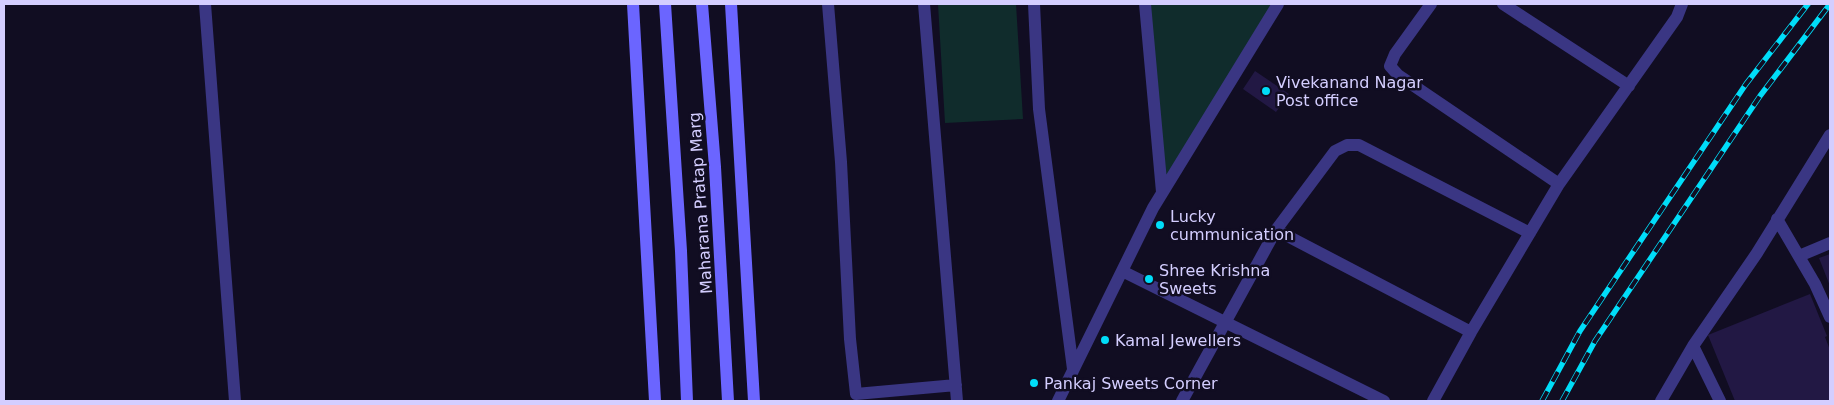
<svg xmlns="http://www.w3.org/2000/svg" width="1834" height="405" viewBox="0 0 1834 405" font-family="'DejaVu Sans',sans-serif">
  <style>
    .green { fill: #102c2c }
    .building { fill: #221844 }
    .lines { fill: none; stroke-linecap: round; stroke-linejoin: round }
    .lane { stroke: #3a3683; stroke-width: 12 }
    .street { stroke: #3a3683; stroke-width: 12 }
    .secondary { stroke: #6b65ff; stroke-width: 12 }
    .rail-casing { stroke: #00ddf9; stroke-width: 5.5 }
    .rail { stroke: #110d22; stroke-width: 4; stroke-dasharray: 11; stroke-linecap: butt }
    .poi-dot { fill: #00ddf9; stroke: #110d22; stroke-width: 2 }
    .labels { text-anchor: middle; stroke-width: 5; stroke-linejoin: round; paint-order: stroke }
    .poi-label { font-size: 16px; fill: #d4ceff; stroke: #110d22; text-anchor: start }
    .street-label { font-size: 16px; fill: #d4ceff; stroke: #110d22 }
  </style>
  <rect width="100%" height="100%" fill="#110d22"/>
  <path class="green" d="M938 4H1016L1023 119 945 123Z
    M1149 4H1278L1162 192Z"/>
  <path class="building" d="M1255 71 1289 94 1276 112 1243 89Z
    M1830 254V286L1819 258Z
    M1810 294 1827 336 1825 337 1830 350V401H1735L1708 335Z"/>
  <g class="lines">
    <path class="lane" d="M205 4 235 401"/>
    <path class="street" d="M828 4 841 162 850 339 856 394 956 385
      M924 4 957 401
      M1034 4 1039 109 1073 369
      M1145 4 1162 192
      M1431 4 1395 54 1390 66 1398 75 1559 184
      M1503 4 1629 86
      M1777 219 1815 284 1830 317
      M1276 230 1471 332
      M1799 256 1830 243
      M1122 271 1384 401
      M1693 346 1720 401
      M1058 401 1153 208 1278 4
      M1182 401 1276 230 1335 151 1347 145H1359L1530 233
      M1433 401 1471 332 1559 184 1677 17 1682 4
      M1661 401 1693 346 1757 253 1830 135"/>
    <path class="secondary" d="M633 4 655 401
      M665 4 681 251 687 401
      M702 4 715 167 728 401
      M731 4 754 401"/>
    <defs>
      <path id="rail" d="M1542 401 1580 331 1746 84 1808 4
        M1562 401 1595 341 1760 96 1830 4"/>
    </defs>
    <use href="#rail" class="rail-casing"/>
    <use href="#rail" class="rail"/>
  </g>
  <g class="poi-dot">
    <circle cx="1266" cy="91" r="5"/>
    <circle cx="1160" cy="225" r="5"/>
    <circle cx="1149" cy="279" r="5"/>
    <circle cx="1105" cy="340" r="5"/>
    <circle cx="1034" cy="383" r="5"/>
  </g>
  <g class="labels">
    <g class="poi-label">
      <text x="1276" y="88">Vivekanand Nagar<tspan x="1276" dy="18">Post office</tspan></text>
      <text x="1170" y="222">Lucky<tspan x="1170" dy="18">cummunication</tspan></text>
      <text x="1159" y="276">Shree Krishna<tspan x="1159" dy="18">Sweets</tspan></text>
      <text x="1115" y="346">Kamal Jewellers</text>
      <text x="1044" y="389">Pankaj Sweets Corner</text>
    </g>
    <g class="street-label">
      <text transform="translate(700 203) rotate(-94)" y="6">Maharana Pratap Marg</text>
    </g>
  </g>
  <rect width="1834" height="405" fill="none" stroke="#d4ceff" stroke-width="10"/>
</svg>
